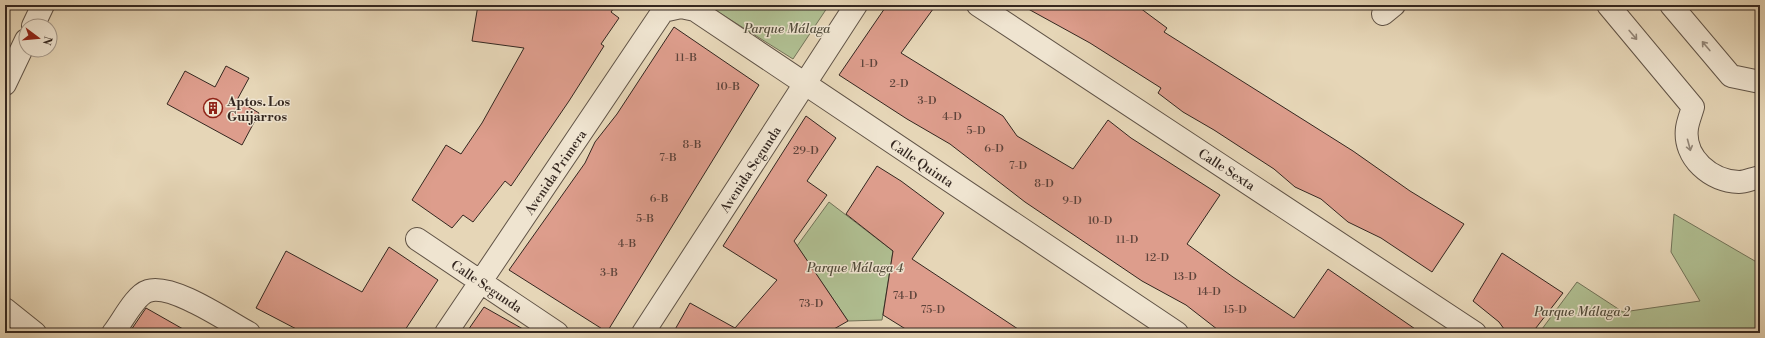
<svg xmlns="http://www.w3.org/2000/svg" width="1765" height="338" viewBox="0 0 1765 338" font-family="'Libre Bodoni',serif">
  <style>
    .green { fill: #b0bf92; stroke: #727359 }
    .building { fill: #dd9d8c; stroke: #342720 }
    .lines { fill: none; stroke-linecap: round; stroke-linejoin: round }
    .minor-casing { stroke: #605346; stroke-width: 24 }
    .minor { stroke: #efe4d0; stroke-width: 22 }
    .oneway { stroke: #928678 }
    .labels { text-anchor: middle; stroke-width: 3; stroke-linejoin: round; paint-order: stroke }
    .number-label { font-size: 11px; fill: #5e443b }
    .park-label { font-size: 13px; font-style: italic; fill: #534d3c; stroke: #efe4d0 }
    .poi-label { font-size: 13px; font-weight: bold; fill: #342720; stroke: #efe4d0; text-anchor: start }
    .street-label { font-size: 13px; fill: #342720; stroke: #efe4d0 }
  </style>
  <rect width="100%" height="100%" fill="#e6d6b7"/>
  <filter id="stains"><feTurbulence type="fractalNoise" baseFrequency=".005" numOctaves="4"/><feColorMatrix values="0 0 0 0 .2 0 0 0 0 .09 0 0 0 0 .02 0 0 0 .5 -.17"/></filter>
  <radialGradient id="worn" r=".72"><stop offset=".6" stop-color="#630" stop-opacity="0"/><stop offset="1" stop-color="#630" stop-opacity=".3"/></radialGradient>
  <path class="green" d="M707 5H829L793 59Z
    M829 202 893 251 882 320 848 321 797 246Z
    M1674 214 1760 264V333H1539L1577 282 1623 312 1700 301 1671 252Z"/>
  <path class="building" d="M478 5H616L611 12 619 18 601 44 604 46 569 101 511 186 505 181 473 222 463 215 452 228 412 200 446 145 461 154 482 123 524 48 472 41Z
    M887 5H936L901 53 1003 116 1017 136 1073 169 1108 120 1131 138 1220 195 1187 244 1233 277 1294 318 1328 269 1421 333H1222L1186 305 1142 281 1025 202 950 144 907 119 839 75Z
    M1021 5H1136L1167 28 1164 32 1353 151 1410 191 1464 224 1432 272 1381 238 1348 222 1321 199 1295 187 1274 169 1214 130 1183 112 1158 93 1161 88 1090 43Z
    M674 27 759 85 607 332 509 270 585 163 595 142 617 114Z
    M226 66 249 78 237 100 259 113 242 145 167 104 185 71 215 87Z
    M806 116 836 138 807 181 827 195 794 241 848 321 827 333H673L690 303 735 328 777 280 723 246Z
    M877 166 901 181 944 213 912 259 1024 333H912L883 315 893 251 846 214Z
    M389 247 438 280 403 333H304L256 308 286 251 362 292Z
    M1502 253 1563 293 1532 333H1507L1499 322 1473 301Z
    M484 307 530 333H466Z
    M146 308 190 333H129Z"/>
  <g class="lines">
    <defs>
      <path id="minor" d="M978 5 1475 333
        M1608 5 1693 107C1691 114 1688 121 1687 128 1683 158 1711 181 1739 182 1745 182 1754 178 1760 177
        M1671 5 1731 76 1760 82
        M1383 14 1394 5
        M33 26 43 5
        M5 84 26 40
        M417 239 557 333
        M5 309 35 333
        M113 333C122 322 135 295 148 291 172 283 227 321 249 333
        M446 333 663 11 681 7 695 10 1177 333
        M643 333 856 5"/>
    </defs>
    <use href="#minor" class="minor-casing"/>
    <use href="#minor" class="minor"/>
  </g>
  <defs><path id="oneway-shaft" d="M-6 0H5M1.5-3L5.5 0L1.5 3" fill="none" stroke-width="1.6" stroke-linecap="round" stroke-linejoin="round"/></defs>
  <g class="oneway">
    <use href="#oneway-shaft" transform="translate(1633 35) rotate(50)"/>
    <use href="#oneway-shaft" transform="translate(1706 46) rotate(-130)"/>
    <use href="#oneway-shaft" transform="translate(1689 145) rotate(75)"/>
  </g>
  <defs>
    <symbol id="building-ring" viewBox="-11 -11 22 22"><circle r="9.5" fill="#efe4d0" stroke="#8f2418" stroke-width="1.5"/><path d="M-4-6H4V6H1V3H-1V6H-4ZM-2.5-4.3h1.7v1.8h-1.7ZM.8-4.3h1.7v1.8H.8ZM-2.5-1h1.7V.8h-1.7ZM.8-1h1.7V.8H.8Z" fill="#8f2418"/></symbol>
  </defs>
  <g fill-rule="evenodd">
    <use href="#building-ring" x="202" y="97" width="22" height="22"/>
  </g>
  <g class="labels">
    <g class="number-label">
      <text x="686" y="61">11-B</text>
      <text x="869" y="67">1-D</text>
      <text x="899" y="87">2-D</text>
      <text x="728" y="90">10-B</text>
      <text x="927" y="104">3-D</text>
      <text x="952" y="120">4-D</text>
      <text x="976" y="134">5-D</text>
      <text x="692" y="148">8-B</text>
      <text x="994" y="152">6-D</text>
      <text x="806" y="154">29-D</text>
      <text x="668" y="161">7-B</text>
      <text x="1018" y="169">7-D</text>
      <text x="1044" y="187">8-D</text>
      <text x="659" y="202">6-B</text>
      <text x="1072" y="204">9-D</text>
      <text x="645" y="222">5-B</text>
      <text x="1100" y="224">10-D</text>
      <text x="1127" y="243">11-D</text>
      <text x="627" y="247">4-B</text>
      <text x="1157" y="261">12-D</text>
      <text x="609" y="276">3-B</text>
      <text x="1185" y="280">13-D</text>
      <text x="1209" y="295">14-D</text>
      <text x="905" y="299">74-D</text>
      <text x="811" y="307">73-D</text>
      <text x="933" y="313">75-D</text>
      <text x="1235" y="313">15-D</text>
    </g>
    <g class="park-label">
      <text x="787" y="33">Parque Málaga</text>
      <text x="855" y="272">Parque Málaga 4</text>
      <text x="1582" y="316">Parque Málaga 2</text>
    </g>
    <g class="poi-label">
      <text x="227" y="106">Aptos. Los<tspan x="227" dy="15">Guijarros</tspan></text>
    </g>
    <g class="street-label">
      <text transform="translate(922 163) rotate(34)" y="5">Calle Quinta</text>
      <text transform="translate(750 169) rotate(-57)" y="5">Avenida Segunda</text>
      <text transform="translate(1227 169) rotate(33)" y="5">Calle Sexta</text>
      <text transform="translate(555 172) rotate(-56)" y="5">Avenida Primera</text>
      <text transform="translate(487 286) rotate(34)" y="5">Calle Segunda</text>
    </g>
  </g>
  <rect width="1765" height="338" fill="none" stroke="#e6d6b7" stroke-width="20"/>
  <rect x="6" y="6" width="1753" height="326" fill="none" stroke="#342720" stroke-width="2"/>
  <rect x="10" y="10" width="1745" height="318" fill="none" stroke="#342720"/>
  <g transform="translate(38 38) rotate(106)"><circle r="19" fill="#efe4d0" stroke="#a4988a"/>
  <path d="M0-3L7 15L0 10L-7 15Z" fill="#8f2418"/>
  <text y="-6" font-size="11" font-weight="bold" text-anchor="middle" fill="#342720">N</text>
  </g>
  <rect width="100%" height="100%" filter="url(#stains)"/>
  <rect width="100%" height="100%" fill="url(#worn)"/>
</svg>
